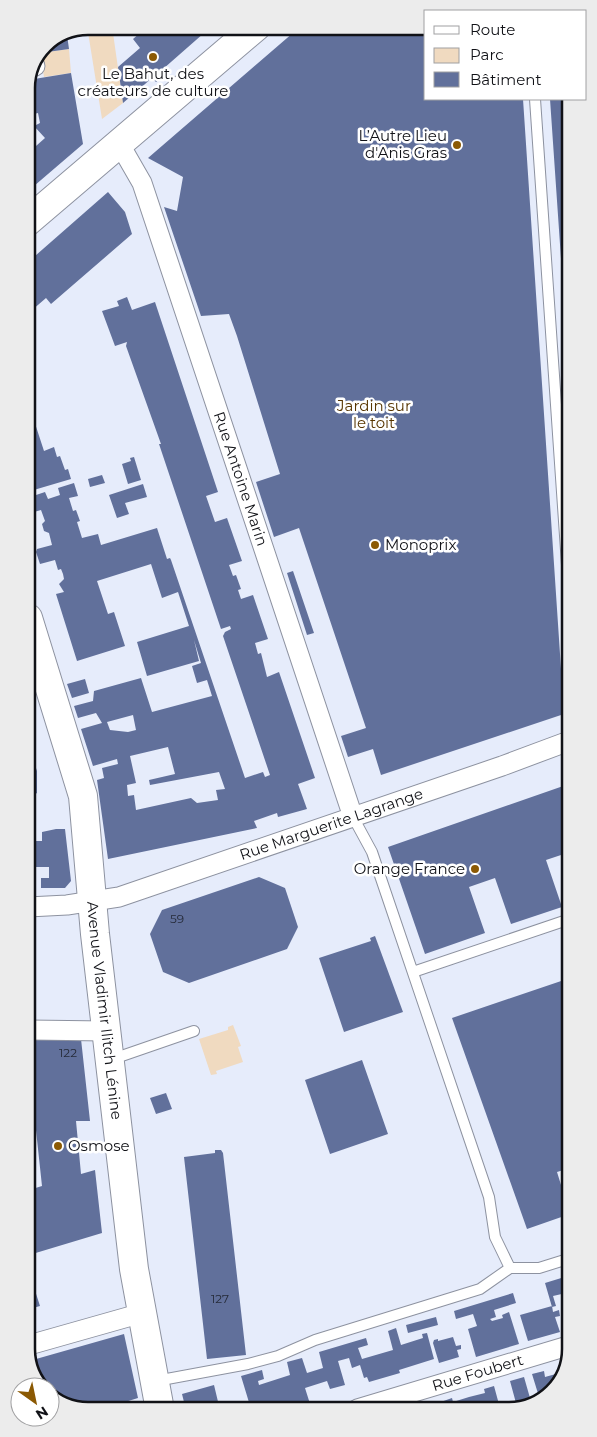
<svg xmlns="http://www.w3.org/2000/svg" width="597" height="1437" viewBox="0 0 597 1437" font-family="Montserrat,sans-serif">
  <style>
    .green { fill: #f0dac0 }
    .building { fill: #61709b; fill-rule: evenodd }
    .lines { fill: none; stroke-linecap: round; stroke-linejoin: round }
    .lane-casing { stroke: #8d92a0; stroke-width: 12 }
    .street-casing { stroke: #8d92a0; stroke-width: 21 }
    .secondary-casing { stroke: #8d92a0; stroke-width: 30 }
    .lane { stroke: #fff; stroke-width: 10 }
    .street { stroke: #fff; stroke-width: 19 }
    .secondary { stroke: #fff; stroke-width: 28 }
    .poi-dot { fill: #8b5903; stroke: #fff; stroke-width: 2 }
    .labels { text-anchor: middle; stroke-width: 5; stroke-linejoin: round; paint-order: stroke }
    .number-label { font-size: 12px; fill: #252a38 }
    .poi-label { font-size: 15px; fill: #111217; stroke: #fff; text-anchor: end }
    .park-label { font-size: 15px; fill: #573500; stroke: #fff }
    .street-label { font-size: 15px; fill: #111217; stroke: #fff }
    .rim { fill: none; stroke: #111217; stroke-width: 2.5 }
  </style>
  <rect width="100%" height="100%" fill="#e6ecfb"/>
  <path class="green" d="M87 26H112L123 103 102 119Z
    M69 49 71 73 44 77 40 53Z
    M233 1025 241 1046 238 1047 243 1062 216 1071 217 1074 211 1075 199 1039 228 1030V1027Z"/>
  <path class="building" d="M148 26H212L163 69 166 73 156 82 152 78 123 103 118 67 140 48 133 39Z
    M301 26H426V99H523L564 714 381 775 373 749 348 757 341 736 366 728 299 528 274 537 256 482 280 474 237 336 229 314 201 316 164 207 177 211 183 177 148 158Z
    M67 35 69 49 40 53 44 44Z
    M71 73 83 144 27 192V154L45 138 34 126 40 123 38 113 26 116V100L36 98 35 92 26 93V84L28 80Z
    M550 99H568V346H567Z
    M108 192 125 212 132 234 51 304 46 298 31 311 29 308 27 309V263Z
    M127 297 132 310 155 302 218 492 206 496 215 522 227 518 242 561 229 565 233 576 236 575 241 589 238 590 241 599 253 595 268 639 255 643 258 654 261 653 267 677 279 672 315 778 298 784 307 809 278 817 277 813 254 821 257 828 108 859 97 780 104 778 102 768 118 764 117 759 93 766 81 729 102 723 96 713 78 718 74 706 93 701 94 691 141 678 152 712 212 696 207 680 197 683 192 666 201 663 194 640 199 661 147 676 137 642 189 626 178 592 162 598 151 564 97 581 108 614 114 612 125 646 77 661 56 594 64 592 59 584 64 579 63 574 61 569 58 570 55 560 40 564 36 552 37 549 52 545 49 533 44 531 42 524 45 521 41 510 27 514V498L45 492 48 499 60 495 58 488 74 483 78 496 69 498 73 511 76 510 80 521 77 522 82 538 98 534 101 545 157 528 167 559 170 558 171 560 245 778 263 772 265 777 270 775 223 636 225 632 231 629 230 626 221 629 159 444H161L126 346 127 342 115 346 102 311 119 306 117 301ZM133 715 136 730 128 732 110 730 107 722ZM168 747 175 774 149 780 150 785 219 772 225 789 216 790 218 800 197 803 191 798 136 810 134 795 128 796 127 785 136 783 130 756Z
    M27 399 44 451 54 447 57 457 60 456 65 470 68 469 71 479 27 492Z
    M134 457 141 480 128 484 122 464 131 461 130 458Z
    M102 475 105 483 90 487 88 479Z
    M143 484 147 497 125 503 129 514 117 518 109 495Z
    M293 571 314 633 307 635 287 573Z
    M85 679 89 693 72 698 67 684Z
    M28 762 35 765 37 771V793L28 799Z
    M569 784 570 852 546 860 562 907 511 924 495 878 469 887 485 933 425 954 388 847Z
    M56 829H65L71 881 65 888H41V878H49V867H33V864H28V841H42V832Z
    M259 877 285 888 298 927 287 949 189 983 163 972 150 934 162 910Z
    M28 878H36V888H28Z
    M375 936 403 1012 344 1032 319 958 371 941 370 938Z
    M570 978V1168L557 1172 570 1214 527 1229 452 1018Z
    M29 1038 81 1039 90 1121H76L81 1174 95 1170 102 1233 29 1255V1190L42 1186 35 1121H29Z
    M362 1060 388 1134 330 1154 305 1080Z
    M166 1093 172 1109 156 1114 150 1098Z
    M215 1150H221L223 1153 246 1355 207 1359 184 1157 215 1153Z
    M29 1272 40 1306 29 1309Z
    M571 1275V1307L566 1293 553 1296 556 1306 552 1307 545 1283Z
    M513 1293 516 1303 494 1310 496 1317 490 1319 492 1321 503 1318 502 1315 509 1312 519 1344 476 1357 468 1329 477 1326 473 1314 456 1319 454 1311Z
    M552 1306 553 1312 559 1310 560 1316 555 1317 560 1332 528 1341 520 1315Z
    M436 1317 438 1325 408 1333 406 1325Z
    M396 1328 401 1345 423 1338 422 1334 427 1333 434 1359 399 1370 400 1373 369 1382 367 1377 364 1378 360 1365 352 1368 349 1358 338 1361 345 1385 330 1389 327 1381 305 1388 311 1407 300 1409 299 1403 279 1409H251L241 1376 262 1370 264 1379 258 1381 259 1385 290 1375 287 1362 302 1358 307 1373 323 1368 319 1352 366 1338 368 1345 358 1348 362 1359 393 1350 388 1331Z
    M124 1334 138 1398 96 1411H83L50 1398V1387H42L29 1369V1361Z
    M453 1337 456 1346 461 1345V1349L457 1350 459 1357 439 1363 433 1343 434 1340 438 1339V1341Z
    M544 1371 545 1377 563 1372 558 1386 540 1400 532 1374Z
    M524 1377 530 1398 516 1403 510 1381Z
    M214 1385 220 1410H186L182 1394Z
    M494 1386 500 1408H436L435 1404 452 1398 453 1402 469 1397 485 1393 484 1389Z"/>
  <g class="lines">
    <defs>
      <path id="lane" d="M535 99 569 594
        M413 972 570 919
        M110 1060 194 1031
        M510 1268H539L571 1258
        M156 1381 248 1364 278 1356 315 1340 480 1289 510 1268 495 1237 489 1197 372 852 353 817"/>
      <g id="street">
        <path d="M34 66H35"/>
        <path id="s1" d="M119 143 142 183 353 817"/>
        <path id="s2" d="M28 907 67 905 119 897 502 766 569 741"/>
        <path d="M29 1030 106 1031"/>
        <path d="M29 1345 142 1313"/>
        <path id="s3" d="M357 1409 571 1345"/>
      </g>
      <g id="secondary">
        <path d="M27 222 257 26"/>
        <path id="s4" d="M28 618 83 796 95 934 134 1269 160 1410"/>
      </g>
    </defs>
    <use href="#lane" class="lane-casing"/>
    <use href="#street" class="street-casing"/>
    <use href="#secondary" class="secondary-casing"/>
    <use href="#lane" class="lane"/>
    <use href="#street" class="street"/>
    <use href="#secondary" class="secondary"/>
  </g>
  <g class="poi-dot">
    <circle cx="153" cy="57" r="5"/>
    <circle cx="457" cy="145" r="5"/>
    <circle cx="375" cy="545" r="5"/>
    <circle cx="475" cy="869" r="5"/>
    <circle cx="58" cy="1146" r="5"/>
  </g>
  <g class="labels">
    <g class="number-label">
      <text x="177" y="923">59</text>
      <text x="68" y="1057">122</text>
      <text x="220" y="1303">127</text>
    </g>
    <g class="poi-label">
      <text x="153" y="79" text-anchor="middle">Le Bahut, des<tspan x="153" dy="17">créateurs de culture</tspan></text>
      <text x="447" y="141">L’Autre Lieu<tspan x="447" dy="17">d'Anis Gras</tspan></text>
      <text x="385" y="550" text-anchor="start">Monoprix</text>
      <text x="465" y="874">Orange France</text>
      <text x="68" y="1151" text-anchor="start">Osmose</text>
    </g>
    <g class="park-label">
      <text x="374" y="411">Jardin sur<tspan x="374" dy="17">le toit</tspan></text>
    </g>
    <g class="street-label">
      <text dy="5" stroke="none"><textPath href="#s1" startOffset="358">Rue Antoine Marin</textPath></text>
      <text dy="5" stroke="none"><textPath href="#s2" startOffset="316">Rue Marguerite Lagrange</textPath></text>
      <text dy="5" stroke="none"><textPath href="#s4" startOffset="402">Avenue Vladimir Ilitch Lénine</textPath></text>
      <text dy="5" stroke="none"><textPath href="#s3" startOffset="126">Rue Foubert</textPath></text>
    </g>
  </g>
  <path d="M0 0H597V1437H0ZM88 35H509A53 53 0 0 1 562 88V1349A53 53 0 0 1 509 1402H88A53 53 0 0 1 35 1349V88A53 53 0 0 1 88 35Z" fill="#ececec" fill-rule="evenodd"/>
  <path class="rim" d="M88 35H509A53 53 0 0 1 562 88V1349A53 53 0 0 1 509 1402H88A53 53 0 0 1 35 1349V88A53 53 0 0 1 88 35Z"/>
  <rect x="424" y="10" width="162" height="90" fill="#ffffff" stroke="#a0a0a2"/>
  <rect x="434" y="26" width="25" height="8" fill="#ffffff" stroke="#a0a0a2"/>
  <text x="470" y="35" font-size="15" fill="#111217">Route</text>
  <rect x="434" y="48" width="25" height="15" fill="#f0dac0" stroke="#a0a0a2"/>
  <text x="470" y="60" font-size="15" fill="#111217">Parc</text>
  <rect x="434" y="72" width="25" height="15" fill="#61709b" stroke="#a0a0a2"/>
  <text x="470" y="85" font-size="15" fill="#111217">Bâtiment</text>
  <g transform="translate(35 1402) rotate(147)"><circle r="24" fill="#ffffff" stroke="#a0a0a2"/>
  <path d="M0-4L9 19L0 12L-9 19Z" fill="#8b5903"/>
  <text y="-8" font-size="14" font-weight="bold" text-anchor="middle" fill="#111217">N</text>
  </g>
</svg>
